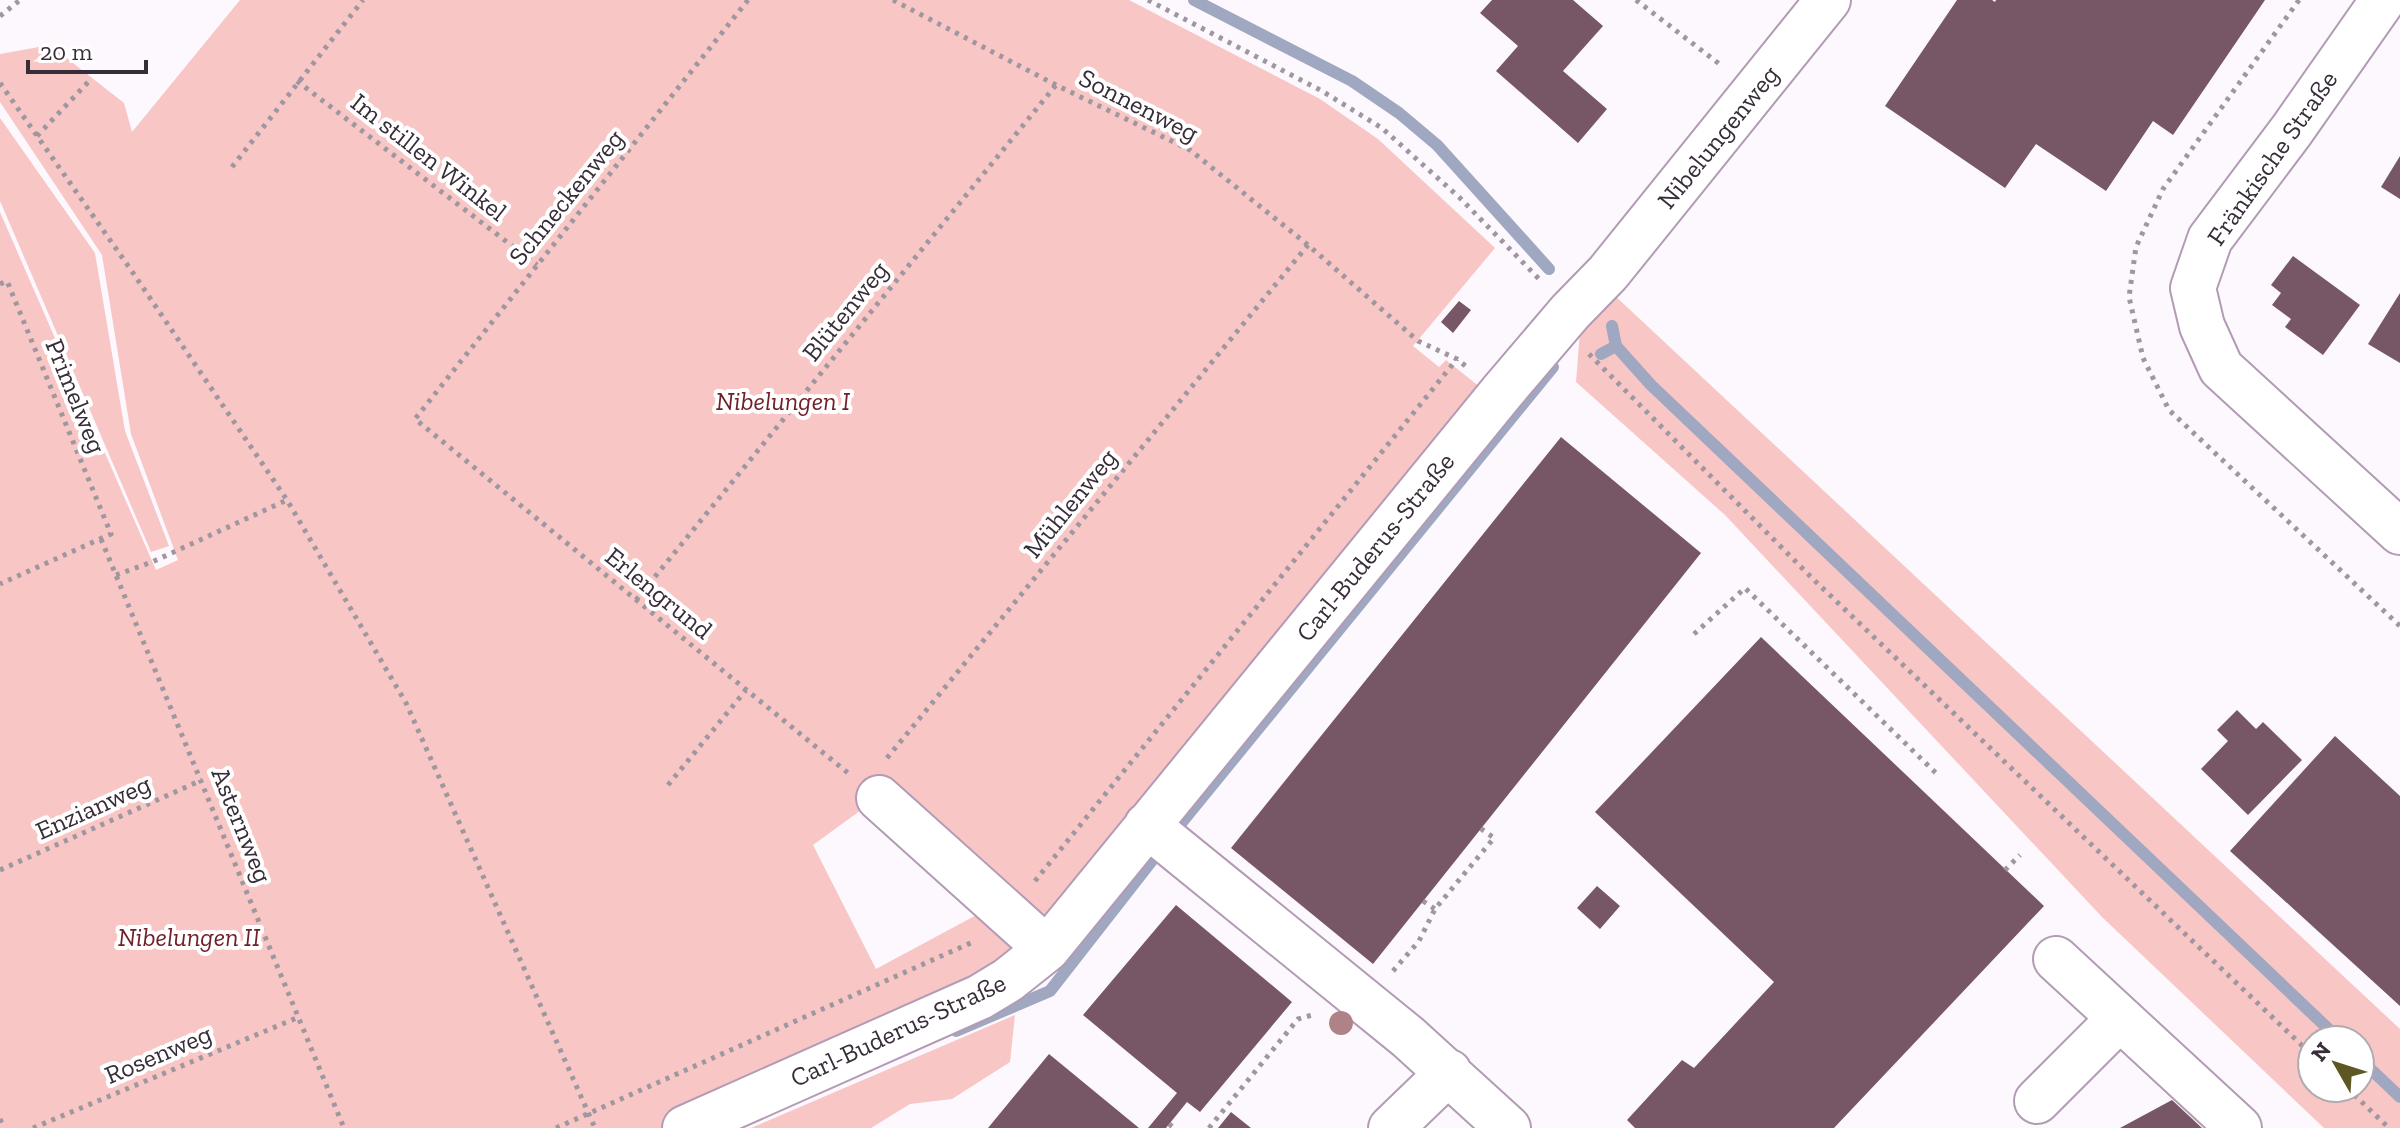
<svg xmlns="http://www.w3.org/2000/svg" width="2400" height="1128" viewBox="0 0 2400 1128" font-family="'Zilla Slab',serif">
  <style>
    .green { fill: #f8c6c5; fill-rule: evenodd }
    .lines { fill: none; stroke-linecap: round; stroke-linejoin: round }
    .stream { stroke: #9fa7c1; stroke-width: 12 }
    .building { fill: #775765 }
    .minor-casing { stroke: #b39bb6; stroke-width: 48 }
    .path { stroke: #9f97a0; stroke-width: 5; stroke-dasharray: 4 6; stroke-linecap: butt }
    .minor { stroke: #fff; stroke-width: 44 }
    .tree { fill: #af8288 }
    .labels { text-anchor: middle; stroke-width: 8; stroke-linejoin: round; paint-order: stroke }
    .street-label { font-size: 26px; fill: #372d38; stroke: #fff }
    .park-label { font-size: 26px; font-style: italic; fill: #702128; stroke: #fff }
  </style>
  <rect width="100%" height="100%" fill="#fdf8fe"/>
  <path class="green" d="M240 0H1129L1320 99 1378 139 1495 248 1413 346 1439 367 1446 360 1495 399 1046 942 669 1128H0V212L156 570 178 560 131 434 102 255 0 102V54L50 45 124 103 132 132ZM890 789 1006 882 982 912 876 969 813 845Z
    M0 118 95 253 125 431 169 546 151 552 0 201Z
    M1612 293 2400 1029V1128H2324L2102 917 1725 515 1576 382 1580 331ZM2312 1040H2360V1088H2312Z
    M1015 1015 1010 1062 952 1099 910 1104 871 1128H751Z"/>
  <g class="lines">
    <path class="stream" d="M1194 0 1352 81 1399 113 1437 145 1549 269
      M1612 326 1616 346 1651 385 2340 1040
      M1601 354 1616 346
      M1178 827 1553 367
      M956 1031 1050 991 1157 854
      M2360 1059 2400 1097"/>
  </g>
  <path class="building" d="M1492 0H1573L1603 26 1563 71 1607 109 1578 143 1496 71 1518 46 1480 13Z
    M1957 0H1992L1995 2 1996 0H2265L2173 135 2153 121 2106 191 2036 144 2005 188 1885 106Z
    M2400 156V199L2381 187Z
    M2293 256 2360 305 2323 355 2285 327 2291 319 2272 305 2281 293 2271 285Z
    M2400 293V363L2368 344Z
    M1459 301 1471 310 1453 333 1441 322Z
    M1561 437 1701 553 1373 964 1231 848Z
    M1761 637 2044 906 1834 1128H1635L1627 1120 1682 1060 1694 1068 1774 982 1595 812Z
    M2237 710 2256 729 2263 722 2302 760 2248 815 2201 769 2228 741 2217 730Z
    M2335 736 2400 796V1006L2230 851Z
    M1597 886 1620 906 1600 929 1577 908Z
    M1176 905 1292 1002 1200 1112 1187 1102 1166 1128H1148L1177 1093 1083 1015Z
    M1049 1054 1139 1128H988Z
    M2172 1100 2202 1128H2120Z
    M1231 1112 1251 1128H1218Z"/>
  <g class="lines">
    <defs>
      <path id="minor" d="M2383 0 2292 130 2210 239 2193 288 2202 326 2221 368 2400 532
        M879 798 1047 949
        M1147 825 1408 1037 1508 1128
        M2056 959 2239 1128
        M2037 1101 2120 1018
        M685 1128 980 997 1008 980 1047 949 1502 392 1570 312 1608 273 1828 0
        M1391 1128 1449 1072"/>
    </defs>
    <use href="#minor" class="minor-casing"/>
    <path class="path" d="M748 0 415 419 848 773
      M893 0 1056 85 1190 150 1308 245 1418 341 1457 359 1468 368
      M1148 0 1322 91 1382 128 1460 198 1542 282
      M1636 0 1722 66
      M2299 0 2163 189 2136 247 2129 297 2143 358 2169 410 2400 626
      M0 16 20 0
      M297 81 537 265
      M0 83 131 270 287 500 406 703 595 1128
      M37 136 92 78
      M232 167 363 0
      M0 284 7 281 111 534 0 584
      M1589 354 1813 579 2312 1055
      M101 539 344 1128
      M116 575 152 562 287 500
      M636 600 1056 85
      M1694 634 1745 588 1939 776
      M887 758 1308 245
      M668 785 746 690
      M0 870 202 780
      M2005 870 2020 855
      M1035 881 1457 359
      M1423 901 1435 909
      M1393 971 1419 941 1435 909 1494 838 1480 828
      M2347 1088 2389 1128
      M0 1119 4 1128
      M1169 1124 1174 1128
      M33 1128 299 1017
      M556 1128 975 941
      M1209 1128 1298 1019 1316 1014"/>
    <use href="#minor" class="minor"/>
  </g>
  <circle class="tree" cx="1341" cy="1023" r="12"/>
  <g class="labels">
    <g class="street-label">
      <text transform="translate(1139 105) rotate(27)" y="9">Sonnenweg</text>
      <text transform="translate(1718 137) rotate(-51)" y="9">Nibelungenweg</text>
      <text transform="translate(429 157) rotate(38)" y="9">Im stillen Winkel</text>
      <text transform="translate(2272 158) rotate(-55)" y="9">Fränkische Straße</text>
      <text transform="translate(566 197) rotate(-51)" y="9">Schneckenweg</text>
      <text transform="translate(845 311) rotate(-51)" y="9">Blütenweg</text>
      <text transform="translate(76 396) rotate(68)" y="9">Primelweg</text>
      <text transform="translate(1070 503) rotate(-51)" y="9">Mühlenweg</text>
      <text transform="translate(1375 547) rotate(-51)" y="9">Carl-Buderus-Straße</text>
      <text transform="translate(659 593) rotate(39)" y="9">Erlengrund</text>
      <text transform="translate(93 807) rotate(-24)" y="9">Enzianweg</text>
      <text transform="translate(242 825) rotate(68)" y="9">Asternweg</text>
      <text transform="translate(898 1030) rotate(-25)" y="9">Carl-Buderus-Straße</text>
      <text transform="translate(158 1054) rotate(-23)" y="9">Rosenweg</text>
    </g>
    <g class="park-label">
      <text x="783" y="410">Nibelungen I</text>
      <text x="189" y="946">Nibelungen II</text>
    </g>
  </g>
  <g transform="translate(2336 1064) rotate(309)"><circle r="38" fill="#ffffff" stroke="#afabaf" stroke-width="2"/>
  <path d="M0-6L14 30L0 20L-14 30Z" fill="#5c5723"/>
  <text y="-12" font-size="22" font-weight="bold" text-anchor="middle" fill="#372d38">N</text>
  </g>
  <path d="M28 60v12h118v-12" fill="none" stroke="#372d38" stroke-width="4"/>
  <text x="40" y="60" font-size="24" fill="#372d38" stroke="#ffffff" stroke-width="6" paint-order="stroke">20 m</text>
</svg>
